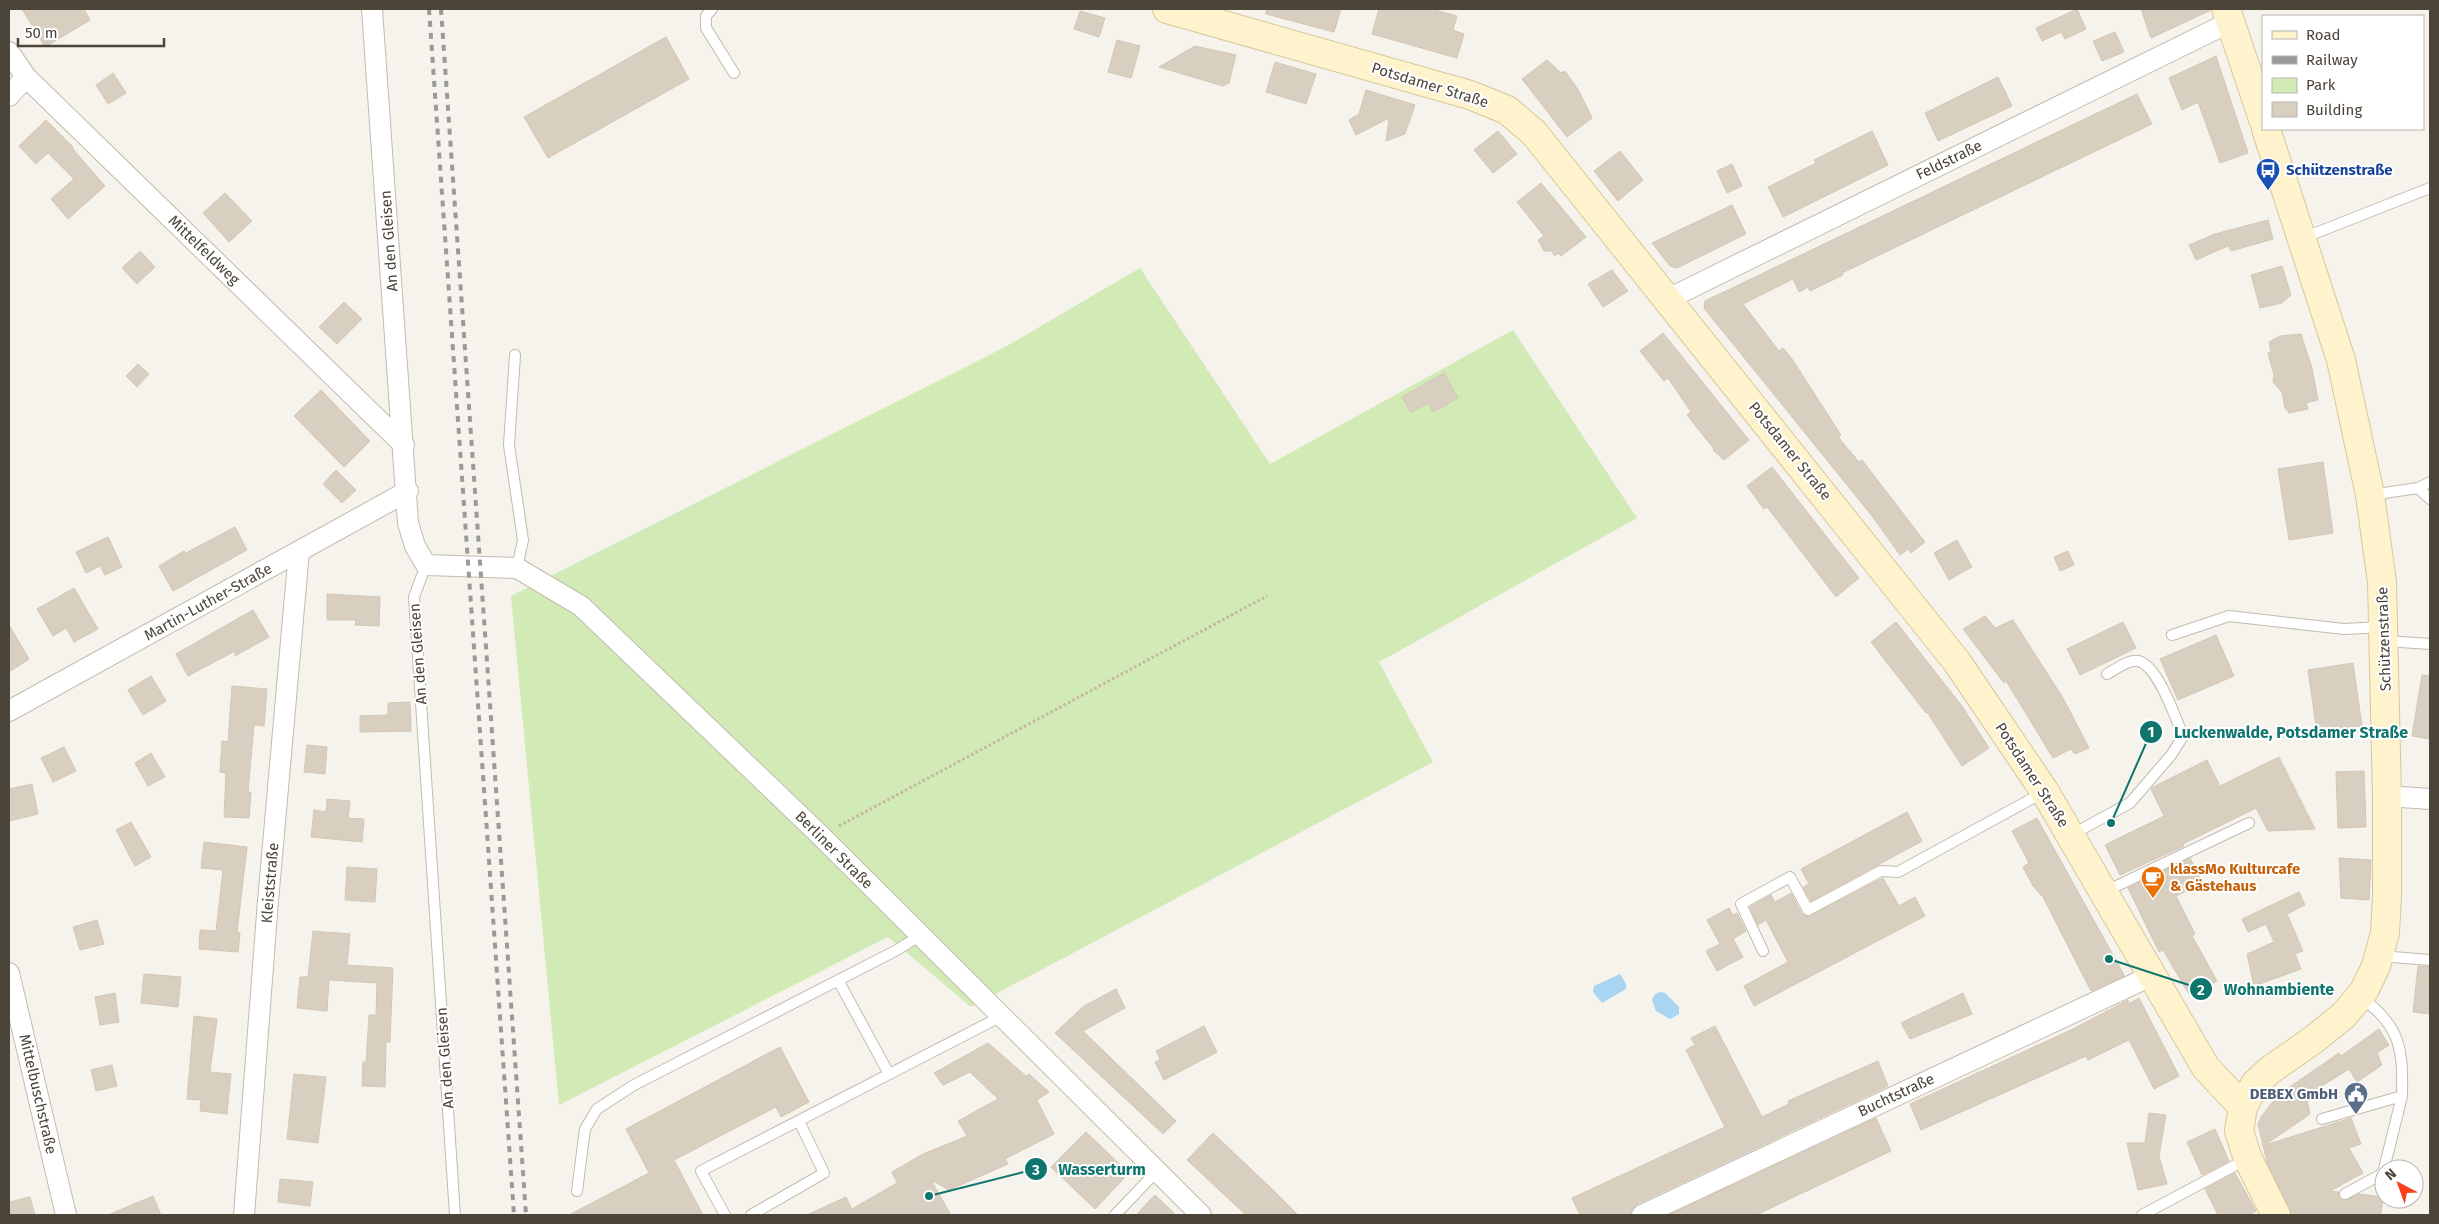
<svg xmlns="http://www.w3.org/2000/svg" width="2439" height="1224" viewBox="0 0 2439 1224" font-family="'Fira Sans',sans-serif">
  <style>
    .green { fill: #d2eab5 }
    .water { fill: #a9d4f2 }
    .building { fill: #d8cfc1; stroke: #d3c7b4 }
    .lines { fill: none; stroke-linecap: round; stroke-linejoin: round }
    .lane-casing { stroke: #c2bbae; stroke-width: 12 }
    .street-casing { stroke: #c2bbae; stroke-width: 22 }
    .secondary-casing { stroke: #d6c79b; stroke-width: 30 }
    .path { stroke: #c4b79f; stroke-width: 3; stroke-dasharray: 2.5 2.5; stroke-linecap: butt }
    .lane { stroke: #fff; stroke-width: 10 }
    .street { stroke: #fff; stroke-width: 20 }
    .secondary { stroke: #fff3cd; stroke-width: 28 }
    .rail { stroke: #9a9a9a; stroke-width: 4; stroke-dasharray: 6 6; stroke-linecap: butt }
    .labels { text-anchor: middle; stroke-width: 4; stroke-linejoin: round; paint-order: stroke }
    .street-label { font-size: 15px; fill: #4b4439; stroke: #fff }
    .transit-label { font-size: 15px; font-weight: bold; fill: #164399; stroke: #fff; text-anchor: start }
    .food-label { font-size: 15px; font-weight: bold; fill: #c56008; stroke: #fff; text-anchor: start }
    .service-label { font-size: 15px; font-weight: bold; fill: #4e5e75; stroke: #fff; text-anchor: end }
    .leader { fill: none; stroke: #0f766e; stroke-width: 2 }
    .callout-dot { fill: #0f766e; stroke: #fff; stroke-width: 2 }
    .mark-label { font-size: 15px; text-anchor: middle; font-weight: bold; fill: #fff }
    .callout-label { font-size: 16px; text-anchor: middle; font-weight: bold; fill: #0f766e; stroke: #fff; stroke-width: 4; stroke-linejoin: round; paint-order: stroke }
  </style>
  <rect width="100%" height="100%" fill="#f6f3ec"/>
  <path class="green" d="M1140 268 1270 464 1513 330 1637 518 1379 662 1433 762 971 1007 888 937 559 1105 511 596 1007 346Z"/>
  <path class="water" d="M1620 974 1626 984V989L1602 1003 1593 992 1594 986Z
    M1660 992 1665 993 1679 1007V1014L1670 1019 1656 1011 1652 1000 1655 994Z"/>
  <path class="building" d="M22 9H84L90 20 45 47Z
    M1266 9H1341L1334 32 1266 14Z
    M1379 9H1431L1457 16 1453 30 1464 34 1457 58 1372 34Z
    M2077 9 2086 29 2065 39 2061 32 2042 41 2036 28Z
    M2141 9H2211V10L2151 38Z
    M1080 11 1105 18 1099 37 1074 29Z
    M2115 32 2124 52 2102 61 2093 41Z
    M666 37 689 79 548 158 524 117Z
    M1117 40 1140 46 1131 78 1108 72Z
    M1195 46 1236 55 1229 83 1223 86 1159 67Z
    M2216 56 2248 153 2220 163 2198 102 2182 110 2169 78Z
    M1547 60 1561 73 1565 71 1579 91 1592 118 1567 137 1522 79Z
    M1275 62 1316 74 1306 104 1266 92Z
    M113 73 126 93 108 104 96 85Z
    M1998 77 2012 106 1938 141 1925 113Z
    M1366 90 1415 105 1405 134 1386 141 1389 118 1356 135 1349 120 1359 114Z
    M2137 94 2152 124 1842 273 1843 275 1810 291 1808 287 1799 292 1793 279 1743 304 1779 351 1783 348 1792 359 1841 435 1838 437 1859 462 1862 460 1925 542 1911 553 1908 549 1900 555 1872 516 1704 308 1705 301Z
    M46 120 73 147 72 148 105 186 68 219 51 199 74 179 48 153 36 164 19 146Z
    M1498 131 1517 154 1493 173 1474 150Z
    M1872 131 1888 165 1783 217 1768 187 1816 163 1814 160Z
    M1620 151 1643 180 1618 201 1594 171Z
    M1732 164 1742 186 1727 193 1717 171Z
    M1541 183 1586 237 1561 256 1558 253 1555 256 1551 251H1544L1538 240 1544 236 1517 202Z
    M225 193 252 221 229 242 203 213Z
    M1732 205 1746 234 1677 268 1670 266 1652 243Z
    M2268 220 2273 239 2231 251 2228 246 2196 260 2189 245 2215 234Z
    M140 251 155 267 137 284 122 268Z
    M2282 266 2291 295 2282 303 2260 308 2251 275Z
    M1612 270 1628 291 1603 307 1588 284Z
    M344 302 362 319 337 344 319 327Z
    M1663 333 1749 440 1724 460 1713 450 1714 449 1687 415 1691 412 1668 378 1664 381 1640 351Z
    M2301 334 2312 368 2318 400 2306 403 2308 409 2289 413 2285 408 2282 392 2273 382 2274 375 2268 353 2271 351 2269 342 2280 336Z
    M138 364 149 374 137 387 126 376Z
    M1444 373 1458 398 1433 412 1428 403 1411 412 1402 397Z
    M321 390 370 441 344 467 294 416Z
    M2323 462 2333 533 2289 540 2278 469Z
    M1772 467 1859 578 1836 597 1767 507 1764 509 1747 486Z
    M336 470 356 490 342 503 323 484Z
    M235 527 247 550 173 591 159 566 184 551 186 553Z
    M108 537 122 567 105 575 100 566 86 573 76 552Z
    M1957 540 1972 567 1949 580 1934 553Z
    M2068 551 2074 565 2060 571 2054 557Z
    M74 588 98 629 74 642 66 628 53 636 37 609Z
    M327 594 380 597 379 626 355 625 356 620H327Z
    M253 610 269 637 235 656V651L188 676 176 654Z
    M1985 616 1995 628 2013 620 2063 698 2089 748 2075 754 2071 749 2053 758 2006 681 2004 683 1963 629Z
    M1896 622 1962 706 1989 748 1962 766 1927 712 1926 713 1871 642Z
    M2123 622 2136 648 2080 675 2067 649Z
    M9 625 29 659 9 672Z
    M2216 635 2234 676 2178 700 2160 659Z
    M2353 663 2362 726 2317 733 2308 670Z
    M2422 675 2430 676V739L2412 736Z
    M151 676 166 701 143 715 128 690Z
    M232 686 267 689 264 726 254 725 248 792H251L249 818 224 817 226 773 220 772 222 741 228 742Z
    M410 702 411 731 360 732V716L388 715V703Z
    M307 745 327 747 325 774 304 772Z
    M64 747 76 771 53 782 41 758Z
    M151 753 165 777 148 786 135 763Z
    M2279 757 2315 829 2268 831 2256 808 2183 844 2184 846 2120 875 2105 845 2164 816 2151 789 2153 787 2207 760 2220 786Z
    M2364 771 2366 827 2338 828 2336 772Z
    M32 784 38 814 9 821V789Z
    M327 799 350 801 348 818 364 819 362 842 311 837 314 810 326 812Z
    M1907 812 1922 841 1811 901 1803 887 1809 884 1801 869Z
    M2037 818 2123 973 2124 976 2091 991 2043 897 2033 886 2023 867 2029 863 2012 831Z
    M131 822 151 857 135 866 116 830Z
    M204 842 247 847 237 932 240 933 238 952 199 949 200 930 216 931 223 870 201 868Z
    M2190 858 2203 883 2176 896 2195 934 2192 936 2217 981 2190 996 2163 950 2159 952 2128 888Z
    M2339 858 2371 860 2369 900 2341 898Z
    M347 867 377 869 375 902 345 900Z
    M1883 878 1899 906 1915 897 1925 916 1754 1006 1744 986 1788 962 1766 920 1758 925 1750 907 1771 895 1775 902 1791 893 1802 914 1808 917Z
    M2299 892 2305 905 2287 914 2303 951 2295 954 2301 969 2254 986 2247 954 2274 942 2266 924 2248 932 2242 919Z
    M1729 908 1733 915 1737 913 1746 931 1733 939 1743 957 1717 971 1706 951 1720 944 1707 920Z
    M97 920 104 944 80 950 73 927Z
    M313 931 350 934 347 965 393 968 390 1042H386L385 1087 362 1086 363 1062H366L369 1015H376L377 983 329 980 327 1011 297 1008 300 977H308Z
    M2418 966 2430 967V1014L2413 1012Z
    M144 974 181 977 178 1007 141 1003Z
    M1116 989 1125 1008 1083 1031 1176 1121 1163 1134 1055 1033 1084 1006Z
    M115 993 119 1022 100 1025 95 997Z
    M1963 993 1972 1014 1910 1039 1901 1023Z
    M2139 998 2179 1076 2154 1089 2129 1040 2088 1060 2086 1056 1921 1130 1910 1104 2073 1029 2128 1000V1004Z
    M194 1016 217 1019 210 1072 231 1074 227 1114 200 1111 201 1100 187 1099Z
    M1204 1026 1217 1052 1164 1080 1155 1062 1160 1059 1156 1051Z
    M1715 1026 1762 1117 1789 1104 1788 1101 1878 1061 1888 1086 1637 1204 1632 1209 1630 1215H1580L1572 1198 1725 1127 1686 1050 1695 1045 1691 1038Z
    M2379 1029 2389 1045 2377 1053 2382 1065 2357 1082 2349 1069 2306 1096 2310 1114 2265 1145 2351 1118 2361 1144 2349 1148 2363 1173 2330 1191 2339 1192V1198L2344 1201 2359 1194 2383 1197 2381 1215H2292L2267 1162 2258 1124 2261 1117 2278 1095 2339 1053 2341 1056Z
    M988 1043 1026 1076 1029 1074 1049 1092 1037 1100 1054 1134 1005 1159 1008 1164 949 1190 931 1180 951 1215H807L846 1197 852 1209 897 1183 892 1172 923 1154 967 1136 958 1121 998 1099 970 1072 943 1085 934 1073Z
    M780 1047 809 1102 781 1117 776 1107 674 1160 703 1215H569L649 1173 626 1129Z
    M112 1065 117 1086 96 1091 91 1070Z
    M294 1074 326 1077 318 1143 287 1139Z
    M2149 1113 2166 1115 2159 1156 2167 1184 2138 1190 2127 1143H2145Z
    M1876 1118 1891 1151 1756 1215H1669Z
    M2215 1129 2229 1161 2202 1175 2187 1142Z
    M1086 1132 1129 1173 1095 1209 1051 1167Z
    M1213 1133 1272 1189 1298 1215H1246L1187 1160Z
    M2235 1173 2256 1211 2248 1215H2218L2205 1189Z
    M280 1179 313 1182 310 1206 278 1202Z
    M1155 1195 1176 1215H1136Z
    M153 1196 161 1215H108Z
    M30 1197 35 1215H9V1202Z"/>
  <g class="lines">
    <defs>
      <path id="lane" d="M712 9 706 16V28L734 73
        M2303 238 2430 188
        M515 355 509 445 523 540 517 568
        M2418 488 2430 499
        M2371 495 2418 488 2430 482
        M426 565 414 597 455 1215
        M2172 635 2229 616 2344 629 2383 627
        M2385 641 2430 644
        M2071 835 2130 803 2172 754 2183 736C2176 719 2158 665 2138 661 2128 659 2115 670 2107 674
        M2104 892 2249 823
        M1763 951 1741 904 1790 877 1808 910 1881 871 1898 872 2044 792
        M2380 956 2430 960
        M838 980 889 1074
        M2322 1119 2402 1096C2403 1050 2401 1025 2360 997
        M2384 1169 2402 1096
        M577 1191 585 1129 597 1109 634 1085 897 950 919 936
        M2345 1194 2380 1175 2384 1170
        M725 1215 701 1171 1000 1017
        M751 1215 824 1173 799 1121
        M1115 1215 1156 1172
        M2142 1215 2247 1159"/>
      <path id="street" d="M372 9 408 523 415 546 426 565 517 568 581 606 821 836 1201 1215
        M9 52 26 77 404 445
        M9 96 26 77
        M1668 299 2230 22
        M9 711 408 491
        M2387 796 2430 799
        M9 973 66 1215
        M244 1215 268 901 299 551
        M1642 1215 2151 976"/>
      <path id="secondary" d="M1167 9 1470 95 1507 110 1534 133 1957 662 2045 792 2206 1068 2243 1107
        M2226 9 2263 119
        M2266 129 2341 360 2370 495 2382 582 2387 796V896L2385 933 2376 966 2364 991 2344 1015 2313 1040 2270 1070 2255 1084 2243 1107 2239 1131 2248 1159 2276 1215"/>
    </defs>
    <use href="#lane" class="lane-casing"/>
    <use href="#street" class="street-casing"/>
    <use href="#secondary" class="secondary-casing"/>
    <path class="path" d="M839 826 1267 596"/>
    <use href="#lane" class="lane"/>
    <use href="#street" class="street"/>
    <use href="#secondary" class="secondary"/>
    <path class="rail" d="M429 9 514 1215
      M441 9 526 1215"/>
  </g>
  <defs>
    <symbol id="bus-pin" viewBox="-11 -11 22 30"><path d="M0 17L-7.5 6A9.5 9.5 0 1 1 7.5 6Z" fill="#1a4fb4" stroke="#fff"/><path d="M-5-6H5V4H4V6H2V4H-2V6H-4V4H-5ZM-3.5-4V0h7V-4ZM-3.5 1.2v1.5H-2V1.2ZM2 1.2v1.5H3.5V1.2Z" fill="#fff"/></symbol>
    <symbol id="cafe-pin" viewBox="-11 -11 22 30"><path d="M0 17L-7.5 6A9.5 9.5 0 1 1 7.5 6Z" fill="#e8710a" stroke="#fff"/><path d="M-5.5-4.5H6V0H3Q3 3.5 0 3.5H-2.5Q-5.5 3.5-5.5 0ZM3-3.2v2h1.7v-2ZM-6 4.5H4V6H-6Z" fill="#fff"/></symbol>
    <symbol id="civic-pin" viewBox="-11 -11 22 30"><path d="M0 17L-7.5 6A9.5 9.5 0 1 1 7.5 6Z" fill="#5c6f8a" stroke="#fff"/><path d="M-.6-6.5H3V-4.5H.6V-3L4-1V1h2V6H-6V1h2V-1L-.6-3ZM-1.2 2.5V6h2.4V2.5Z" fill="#fff"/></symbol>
  </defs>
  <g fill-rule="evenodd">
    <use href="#bus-pin" x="2254" y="156" width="28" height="38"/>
    <use href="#cafe-pin" x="2139" y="864" width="28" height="38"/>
    <use href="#civic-pin" x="2342" y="1080" width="28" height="38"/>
  </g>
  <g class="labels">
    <g class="street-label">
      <text transform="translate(1430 85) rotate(17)" y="5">Potsdamer Straße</text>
      <text transform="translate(1949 160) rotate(-26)" y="5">Feldstraße</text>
      <text transform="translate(389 241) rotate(-94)" y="5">An den Gleisen</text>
      <text transform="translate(204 250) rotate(44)" y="5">Mittelfeldweg</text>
      <text transform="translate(1790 451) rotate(51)" y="5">Potsdamer Straße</text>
      <text transform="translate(208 602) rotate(-29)" y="5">Martin-Luther-Straße</text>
      <text transform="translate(2384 639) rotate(-92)" y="5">Schützenstraße</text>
      <text transform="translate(418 654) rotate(-94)" y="5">An den Gleisen</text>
      <text transform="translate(2032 775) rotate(57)" y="5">Potsdamer Straße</text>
      <text transform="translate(834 850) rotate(45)" y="5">Berliner Straße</text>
      <text transform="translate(270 883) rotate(-85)" y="5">Kleiststraße</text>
      <text transform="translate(445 1058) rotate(-94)" y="5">An den Gleisen</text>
      <text transform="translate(38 1094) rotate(77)" y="5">Mittelbuschstraße</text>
      <text transform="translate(1896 1095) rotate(-25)" y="5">Buchtstraße</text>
    </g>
    <g class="transit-label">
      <text x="2286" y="175">Schützenstraße</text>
    </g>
    <g class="food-label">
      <text x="2170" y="874">klassMo Kulturcafe<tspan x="2170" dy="17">&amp; Gästehaus</tspan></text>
    </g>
    <g class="service-label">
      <text x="2338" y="1099">DEBEX GmbH</text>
    </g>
  </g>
  <path class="leader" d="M2111 823L2151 732M2109 959L2201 989M929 1196L1036 1169"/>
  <g class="callout-dot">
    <circle cx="2111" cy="823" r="5"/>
    <circle cx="2109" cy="959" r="5"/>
    <circle cx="929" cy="1196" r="5"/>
    <circle cx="2151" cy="732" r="12"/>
    <circle cx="2201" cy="989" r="12"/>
    <circle cx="1036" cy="1169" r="12"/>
  </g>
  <g class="mark-label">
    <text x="2151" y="737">1</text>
    <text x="2201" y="995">2</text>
    <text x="1036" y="1175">3</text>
  </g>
  <g class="callout-label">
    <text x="2291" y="738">Luckenwalde, Potsdamer Straße</text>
    <text x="2279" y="995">Wohnambiente</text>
    <text x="1102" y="1175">Wasserturm</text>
  </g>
  <rect width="2439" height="1224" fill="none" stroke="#4b4439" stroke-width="20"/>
  <rect x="2262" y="15" width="162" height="115" fill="#ffffff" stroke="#b7b4b0"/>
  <rect x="2272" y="31" width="25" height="8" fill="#fff3cd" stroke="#b7b4b0"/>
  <text x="2306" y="40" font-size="15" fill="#4b4439">Road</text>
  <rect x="2272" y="56" width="25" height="8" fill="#9a9a9a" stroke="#b7b4b0"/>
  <text x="2306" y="65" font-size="15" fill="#4b4439">Railway</text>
  <rect x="2272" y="78" width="25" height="15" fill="#d2eab5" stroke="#b7b4b0"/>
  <text x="2306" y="90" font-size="15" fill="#4b4439">Park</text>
  <rect x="2272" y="102" width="25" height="15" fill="#d8cfc1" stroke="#b7b4b0"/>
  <text x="2306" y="115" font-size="15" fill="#4b4439">Building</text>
  <g transform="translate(2399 1184) rotate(319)"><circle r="24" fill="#ffffff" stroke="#b7b4b0"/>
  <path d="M0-4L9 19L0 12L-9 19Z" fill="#fc3f1d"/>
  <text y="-8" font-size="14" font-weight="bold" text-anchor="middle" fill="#4b4439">N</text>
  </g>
  <path d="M18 38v8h146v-8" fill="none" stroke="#4b4439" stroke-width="2.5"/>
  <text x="25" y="38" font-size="15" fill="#4b4439" stroke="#ffffff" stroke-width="4" paint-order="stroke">50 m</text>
</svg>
